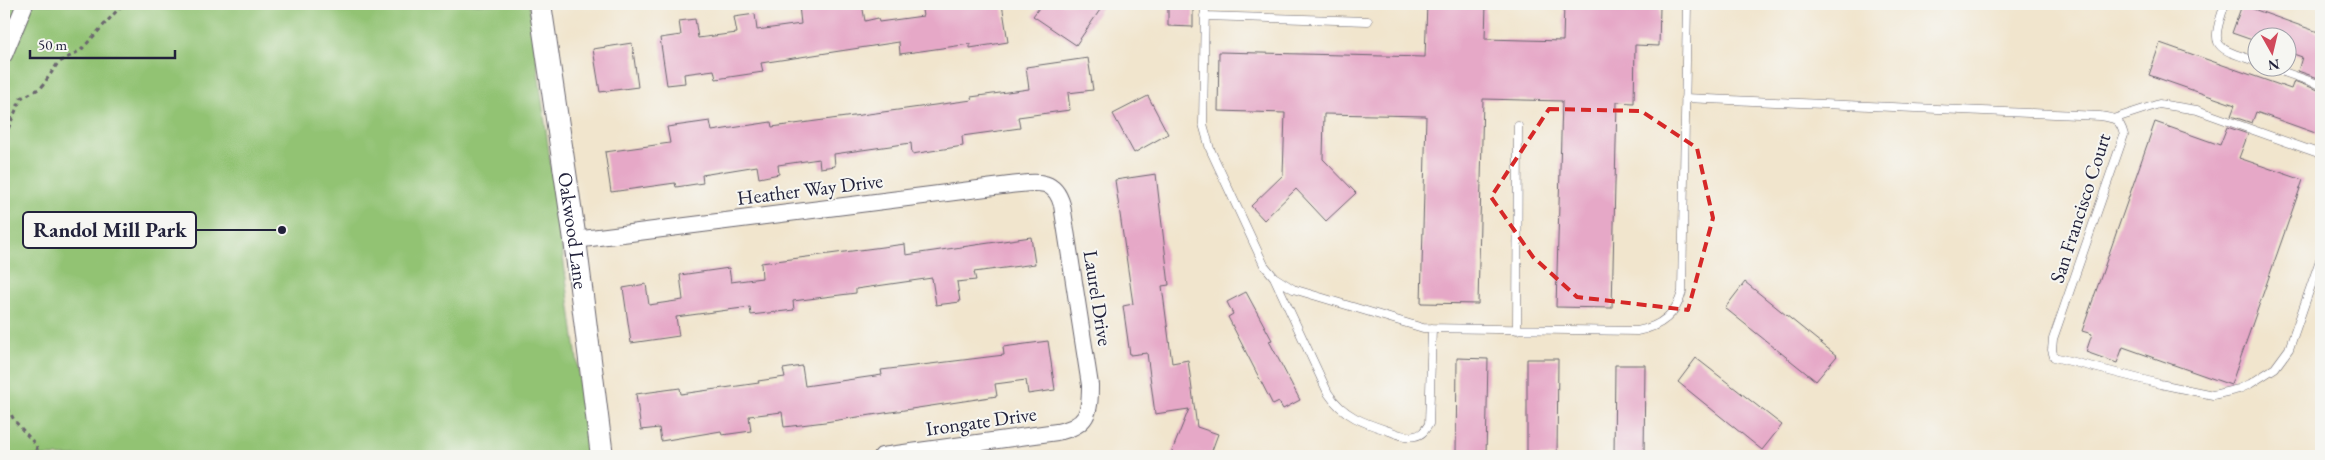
<svg xmlns="http://www.w3.org/2000/svg" width="2325" height="460" viewBox="0 0 2325 460" font-family="'EB Garamond',serif">
  <style>
    .green { fill: #92c373; stroke: #5a7257 }
    .building { fill: #e6a8c7 }
    .lines { fill: none; stroke-linecap: round; stroke-linejoin: round }
    .lane-casing { stroke: #6a666e; stroke-width: 9 }
    .street-casing { stroke: #6a666e; stroke-width: 18 }
    .secondary-casing { stroke: #6a666e; stroke-width: 24 }
    .path { stroke: #6a666e; stroke-width: 3; stroke-dasharray: 4 4; stroke-linecap: butt }
    .lane { stroke: #fff; stroke-width: 8 }
    .street { stroke: #fff; stroke-width: 16 }
    .secondary { stroke: #fff; stroke-width: 22 }
    .marked { fill: none; stroke: #d62828; stroke-width: 4; stroke-dasharray: 10 6; stroke-linejoin: round }
    .labels { text-anchor: middle; stroke-width: 4; stroke-linejoin: round; paint-order: stroke }
    .street-label { font-size: 20px; fill: #22223b; stroke: #f6f6f2 }
    .leader { fill: none; stroke: #22223b; stroke-width: 2 }
    .callout-dot { fill: #22223b; stroke: #f6f6f2; stroke-width: 2 }
    .callout { fill: #f6f6f2; stroke: #22223b; stroke-width: 2 }
    .callout-label { font-size: 21px; text-anchor: middle; font-weight: bold; fill: #22223b }
  </style>
  <rect width="100%" height="100%" fill="#f6f6f2"/>
  <filter id="ink" filterUnits="userSpaceOnUse"><feTurbulence type="fractalNoise" baseFrequency=".02" numOctaves="2"/><feDisplacementMap in="SourceGraphic" scale="10" xChannelSelector="R" yChannelSelector="G"/><feConvolveMatrix kernelMatrix="1 2 1 2 8 2 1 2 1" color-interpolation-filters="sRGB"/></filter>
  <filter id="wash" filterUnits="userSpaceOnUse"><feTurbulence type="fractalNoise" baseFrequency=".0096" numOctaves="4" result="noise"/><feDisplacementMap in="SourceGraphic" scale="20" xChannelSelector="R" yChannelSelector="G"/><feGaussianBlur stdDeviation="1.12" result="paint"/><feColorMatrix in="noise" values="0 0 0 0 0 0 0 0 0 0 0 0 0 0 0 0 0 1.4 0 .05"/><feComposite in="paint" operator="in"/></filter>
  <g filter="url(#wash)">
    <rect width="100%" height="100%" fill="#f1e5cd"/>
    <path class="green" d="M4 4H529L590 456H4Z"/>
    <g id="blocks">
      <path class="building" d="M813 4H862L865 21 878 18 879 22 923 16 921 4H1002L1008 42 970 48V44L900 54 899 42 761 63 763 72 716 79 714 70 684 74 685 83 667 85 660 38 681 35 679 21 695 19 698 38 737 33 734 17 755 14 757 30 801 24 799 6Z
        M1042 4H1104L1076 45 1033 16Z
        M1168 4H1193V27L1168 26Z
        M1427 4H1486L1485 39 1563 41 1564 4H1637V7H1660L1659 46 1635 45 1634 103 1617 102 1612 308 1556 307 1562 101 1483 99 1478 304 1421 303 1426 116 1324 114 1323 159 1356 193 1326 221 1296 189 1264 220 1251 206 1283 175 1285 113 1218 111 1219 52 1425 57Z
        M2242 5 2321 33V79L2298 71 2302 57 2288 52V38H2258V42L2232 33Z
        M632 43 638 87 600 92 593 49Z
        M2160 43 2291 89 2294 81 2321 91V135L2256 112 2252 123 2231 116 2235 105 2149 75Z
        M1088 58 1093 90 1068 93 1070 110 1018 117 1020 128 962 136 963 146 912 154 911 143 834 154 835 166 820 168 819 159 778 165 779 174 759 178 757 166 702 175 703 183 676 187 675 183 611 192 605 152 670 143 667 127 710 121 712 131 771 122 772 127 972 100 971 97 1029 89 1026 67Z
        M1148 96 1168 134 1134 153 1113 114Z
        M2155 122 2220 145 2227 127 2248 134 2239 158 2303 180 2231 385 2123 347 2117 363 2086 352 2092 334 2082 331Z
        M1156 174 1169 285 1162 286 1172 363 1188 360 1197 427 1218 434 1210 456H1170L1189 409 1155 414 1147 353 1130 355 1123 306 1133 304 1115 180Z
        M1031 237 1035 264 974 272 976 280 957 282 960 302 936 305 932 278 856 289V293L793 301 794 310 751 315 750 307 676 317 679 336 631 343 623 288 646 284 649 305 683 300 680 275 729 268 731 282 762 278 761 263 905 244 906 255Z
        M1745 282 1837 356 1816 381 1725 308Z
        M1246 292 1272 340 1269 341 1300 400 1283 409 1279 402 1273 405 1228 317 1233 314 1227 302Z
        M1048 341 1055 390 1028 394 1026 380 995 384 997 396 825 422 784 427 782 412 749 416 751 431 722 435 721 431 661 441 659 428 641 430 636 394 680 388 681 394 759 383 758 381 785 377 783 369 802 366 805 386 882 375 881 370 1004 355 1003 347Z
        M1457 358 1488 359 1486 456H1456Z
        M1696 358 1782 425 1762 450 1678 382Z
        M1527 359H1558L1557 456H1527Z
        M1615 365H1645L1644 456H1614Z"/>
    </g>
  </g>
  <g filter="url(#ink)">
    <use href="#blocks" fill-opacity="0" stroke="#6a666e" stroke-width="1"/>
    <g class="lines">
      <defs>
        <path id="lane" d="M1205 4 1203 124 1210 149 1264 265 1274 277 1293 289 1423 328 1637 331C1659 327 1676 315 1682 292L1687 4
          M2225 4C2209 50 2215 47 2258 62
          M1204 16 1368 21
          M2272 68 2321 85
          M1685 98 2100 116C2115 118 2120 119 2124 135L2053 339 2052 350 2054 357 2160 384 2213 395 2239 389 2250 384 2275 368 2289 349 2321 257
          M2116 118 2159 104 2197 110 2321 154
          M1274 277 1328 393C1343 416 1364 423 1389 431 1397 434 1406 438 1415 436 1422 435 1425 430 1429 424L1432 328
          M1517 330 1518 126"/>
        <path id="street" d="M4 55 25 4
          M575 240 1010 185C1034 183 1054 176 1062 205L1090 385C1090 413 1088 426 1057 432L882 456"/>
        <g id="secondary">
          <path id="s1" d="M540 4 575 240 602 456"/>
        </g>
      </defs>
      <use href="#lane" class="lane-casing"/>
      <use href="#street" class="street-casing"/>
      <use href="#secondary" class="secondary-casing"/>
      <path class="path" d="M4 160 8 129 21 98 41 88 58 63 81 50 123 4
        M4 401 14 420 36 445 39 456"/>
      <use href="#lane" class="lane"/>
      <use href="#street" class="street"/>
      <use href="#secondary" class="secondary"/>
    </g>
  </g>
  <path class="marked" d="M1549 109 1641 111 1697 148 1713 218 1688 310 1577 297 1533 257 1491 197Z"/>
  <g class="labels">
    <g class="street-label">
      <text transform="translate(810 189) rotate(-7)" y="7">Heather Way Drive</text>
      <text transform="translate(2080 208) rotate(-72)" y="7">San Francisco Court</text>
      <text dy="7" stroke="none"><textPath href="#s1" startOffset="229">Oakwood Lane</textPath></text>
      <text transform="translate(1098 298) rotate(81)" y="7">Laurel Drive</text>
      <text transform="translate(981 421) rotate(-8)" y="7">Irongate Drive</text>
    </g>
  </g>
  <path class="leader" d="M282 230L196 230"/>
  <circle class="callout-dot" cx="282" cy="230" r="5"/>
  <rect class="callout" x="23" y="212" width="173" height="36" rx="5"/>
  <g class="callout-label">
    <text x="110" y="237">Randol Mill Park</text>
  </g>
  <rect width="2325" height="460" fill="none" stroke="#f6f6f2" stroke-width="20"/>
  <g transform="translate(2272 52) rotate(172)"><circle r="24" fill="#f6f6f2" stroke="#a1a1a9"/>
  <path d="M0-4L9 19L0 12L-9 19Z" fill="#d1495b"/>
  <text y="-8" font-size="14" font-weight="bold" text-anchor="middle" fill="#22223b">N</text>
  </g>
  <path d="M30 50v8h145v-8" fill="none" stroke="#22223b" stroke-width="2.5"/>
  <text x="38" y="50" font-size="15" fill="#22223b" stroke="#f6f6f2" stroke-width="4" paint-order="stroke">50 m</text>
</svg>
